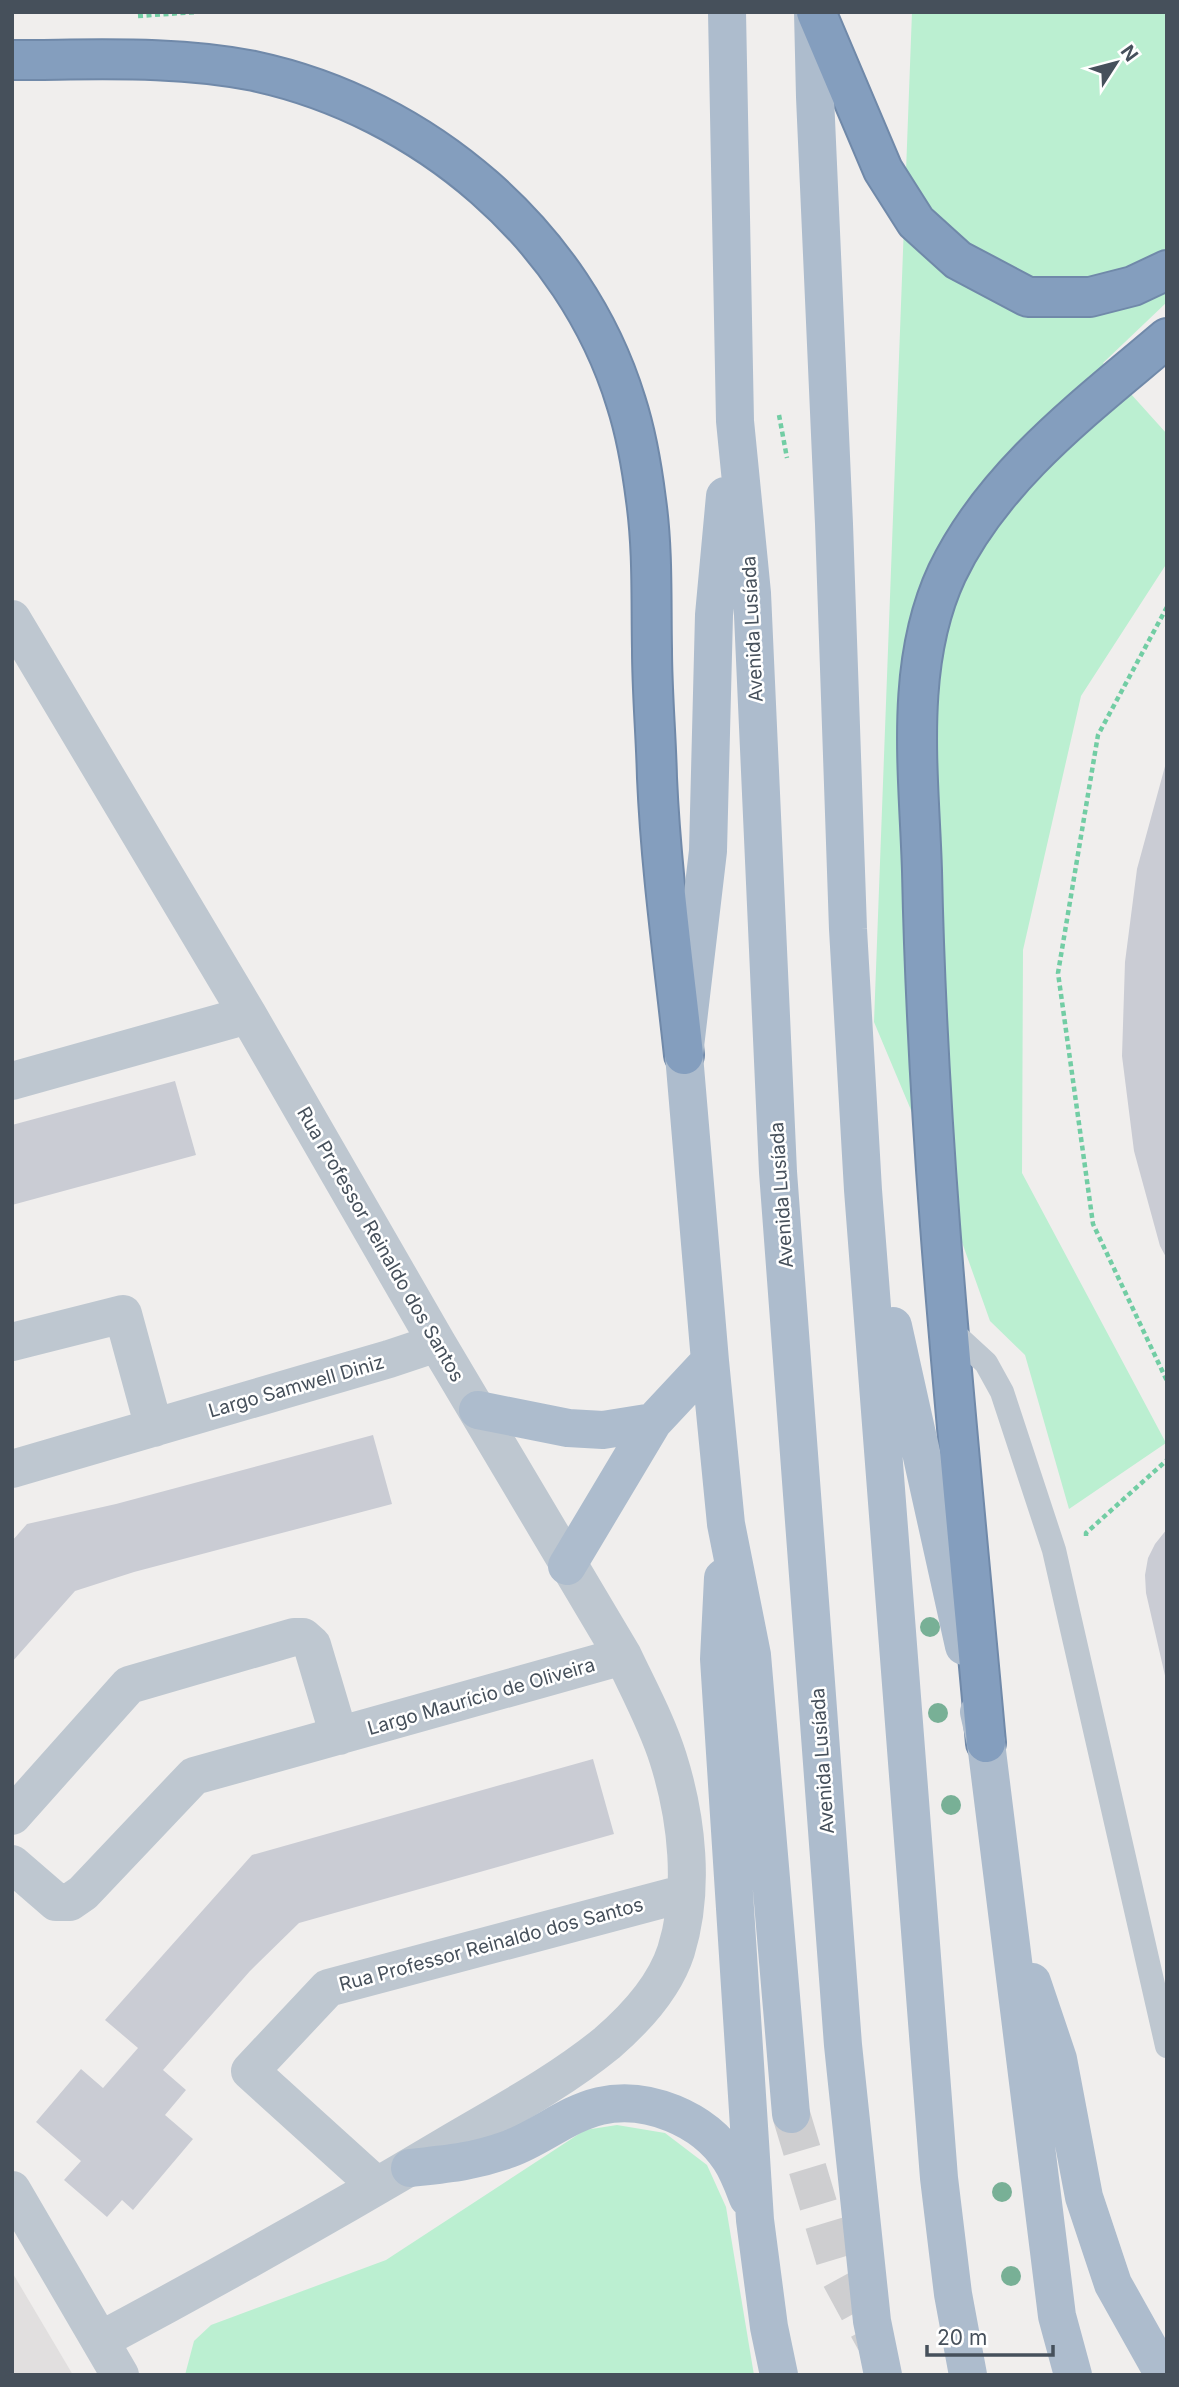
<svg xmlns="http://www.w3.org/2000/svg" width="1179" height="2387" viewBox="0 0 1179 2387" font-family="Inter,sans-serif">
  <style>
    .education { fill: #e1dfdf }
    .green { fill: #bbefd1 }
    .building { fill: #caccd4 }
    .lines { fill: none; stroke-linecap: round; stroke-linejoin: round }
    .primary-tunnel { stroke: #ceced0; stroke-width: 38; stroke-dasharray: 38 19; stroke-linecap: butt }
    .highway-casing { stroke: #7089a9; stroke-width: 42 }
    .path { stroke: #72cda4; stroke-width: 4.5; stroke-dasharray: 5 3.5; stroke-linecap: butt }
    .lane { stroke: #bec7d0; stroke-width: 24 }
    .street { stroke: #bec7d0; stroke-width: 38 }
    .primary { stroke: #adbccd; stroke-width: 38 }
    .highway { stroke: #849ebe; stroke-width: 38 }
    .tree { fill: #78b096 }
    .labels { text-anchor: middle; stroke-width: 5; stroke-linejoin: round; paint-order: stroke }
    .street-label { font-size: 19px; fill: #46505b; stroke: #fff }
  </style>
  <rect width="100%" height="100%" fill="#f0eeed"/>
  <path class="education" d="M12 2272 73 2375H12Z"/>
  <path class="green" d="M912 12H1167V302L1103 363 1167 434V563L1081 696 1023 950 1022 1173 1166 1443 1069 1509 1025 1355 990 1321 937 1172 874 1022Z
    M617 2125 665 2133 707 2165 726 2207 754 2375H185L194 2341 211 2325 386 2260 585 2130Z"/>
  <path class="building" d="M1167 759V1259L1160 1246 1134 1151 1122 1056 1125 962 1137 869Z
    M175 1081 196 1155 12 1205V1125Z
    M373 1435 392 1504 134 1572 75 1591 12 1662V1541L27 1524 116 1504Z
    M1167 1529V1680H1166L1146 1593 1145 1575 1148 1558 1155 1544Z
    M593 1759 614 1834 299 1923 250 1971 163 2070 186 2090 165 2115 193 2139 133 2210 122 2200 107 2217 64 2180 81 2161 36 2122 81 2069 103 2088 138 2048 105 2020 252 1855Z"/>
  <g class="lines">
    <path class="primary-tunnel" d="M791 2114 840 2277 875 2341"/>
    <defs>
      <path id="highway" d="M816 12 883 170 916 222 958 260 1028 297H1090L1133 286 1167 270
        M12 60C92 60 175 55 254 71 423 107 575 235 626 402 636 433 642 468 646 500 653 550 651 599 652 649 652 692 656 735 657 778 661 870 674 962 684 1055
        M986 1743C960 1453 928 1162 922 871 919 773 904 665 947 573 994 475 1086 407 1167 338"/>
    </defs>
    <use href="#highway" class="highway-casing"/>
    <path class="path" d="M138 16 197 12
      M779 415 787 458
      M1167 607 1098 735 1058 973 1093 1224 1167 1381
      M1086 1536V1533L1167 1460"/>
    <path class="lane" d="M949 1329 986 1363 1002 1392 1054 1550 1167 2046"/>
    <path class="street" d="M12 619 248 1015 437 1343 623 1656C639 1690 657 1723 668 1758 687 1818 695 1890 676 1951 664 1988 636 2018 607 2043 558 2083 501 2113 447 2145 333 2213 217 2278 101 2340
      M12 1081 248 1015
      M12 1342 123 1314 154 1428
      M12 1469 389 1359 437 1343
      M12 1816 129 1685 294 1637H303L312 1645 339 1736
      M12 1864 56 1902H70L83 1893 194 1776 623 1656
      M377 2186 250 2071 328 1988 686 1893
      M12 2190 120 2375"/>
    <path class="primary" d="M727 12 735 421 752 593 778 1172 843 2045 872 2321 883 2375
      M813 12 815 97 834 524 848 929 863 1190 939 2178 953 2294 968 2375
      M725 496 714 615 708 851 684 1055 710 1361 726 1524 752 1655 791 2114
      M893 1326 964 1646
      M478 1410 568 1428 603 1430 653 1422
      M567 1566 653 1422 710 1361
      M723 1578 719 1659 755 2220 769 2327 779 2375
      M979 1712 986 1743 1057 2316 1073 2375
      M1032 1982 1058 2059 1084 2197 1113 2284 1164 2375
      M410 2168C447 2164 473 2162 509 2149 540 2138 566 2114 600 2106 647 2095 704 2119 730 2159 738 2171 743 2185 748 2198"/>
    <use href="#highway" class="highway"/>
  </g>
  <g class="tree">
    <circle cx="930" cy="1627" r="10"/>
    <circle cx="938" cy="1713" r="10"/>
    <circle cx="951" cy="1805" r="10"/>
    <circle cx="1002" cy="2192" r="10"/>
    <circle cx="1011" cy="2276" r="10"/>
  </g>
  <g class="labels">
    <g class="street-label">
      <text transform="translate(752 629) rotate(-93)" y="7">Avenida Lusíada</text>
      <text transform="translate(781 1195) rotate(-94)" y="7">Avenida Lusíada</text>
      <text transform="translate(381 1244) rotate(60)" y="7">Rua Professor Reinaldo dos Santos</text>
      <text transform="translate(296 1386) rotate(-16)" y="7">Largo Samwell Diniz</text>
      <text transform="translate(481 1696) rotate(-16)" y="7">Largo Maurício de Oliveira</text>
      <text transform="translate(822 1761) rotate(-94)" y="7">Avenida Lusíada</text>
      <text transform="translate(491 1944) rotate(-15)" y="7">Rua Professor Reinaldo dos Santos</text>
    </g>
  </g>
  <rect width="1179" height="2387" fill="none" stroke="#46505b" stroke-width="28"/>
  <g transform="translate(1116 63) rotate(54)" stroke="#ffffff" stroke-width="5" paint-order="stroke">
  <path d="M0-5L12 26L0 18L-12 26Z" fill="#46505b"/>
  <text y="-10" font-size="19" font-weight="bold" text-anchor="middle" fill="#46505b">N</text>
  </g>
  <path d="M927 2345v10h126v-10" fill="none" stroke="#46505b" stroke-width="3.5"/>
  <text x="937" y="2345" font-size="21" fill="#46505b" stroke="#ffffff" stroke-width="5" paint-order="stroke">20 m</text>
</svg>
